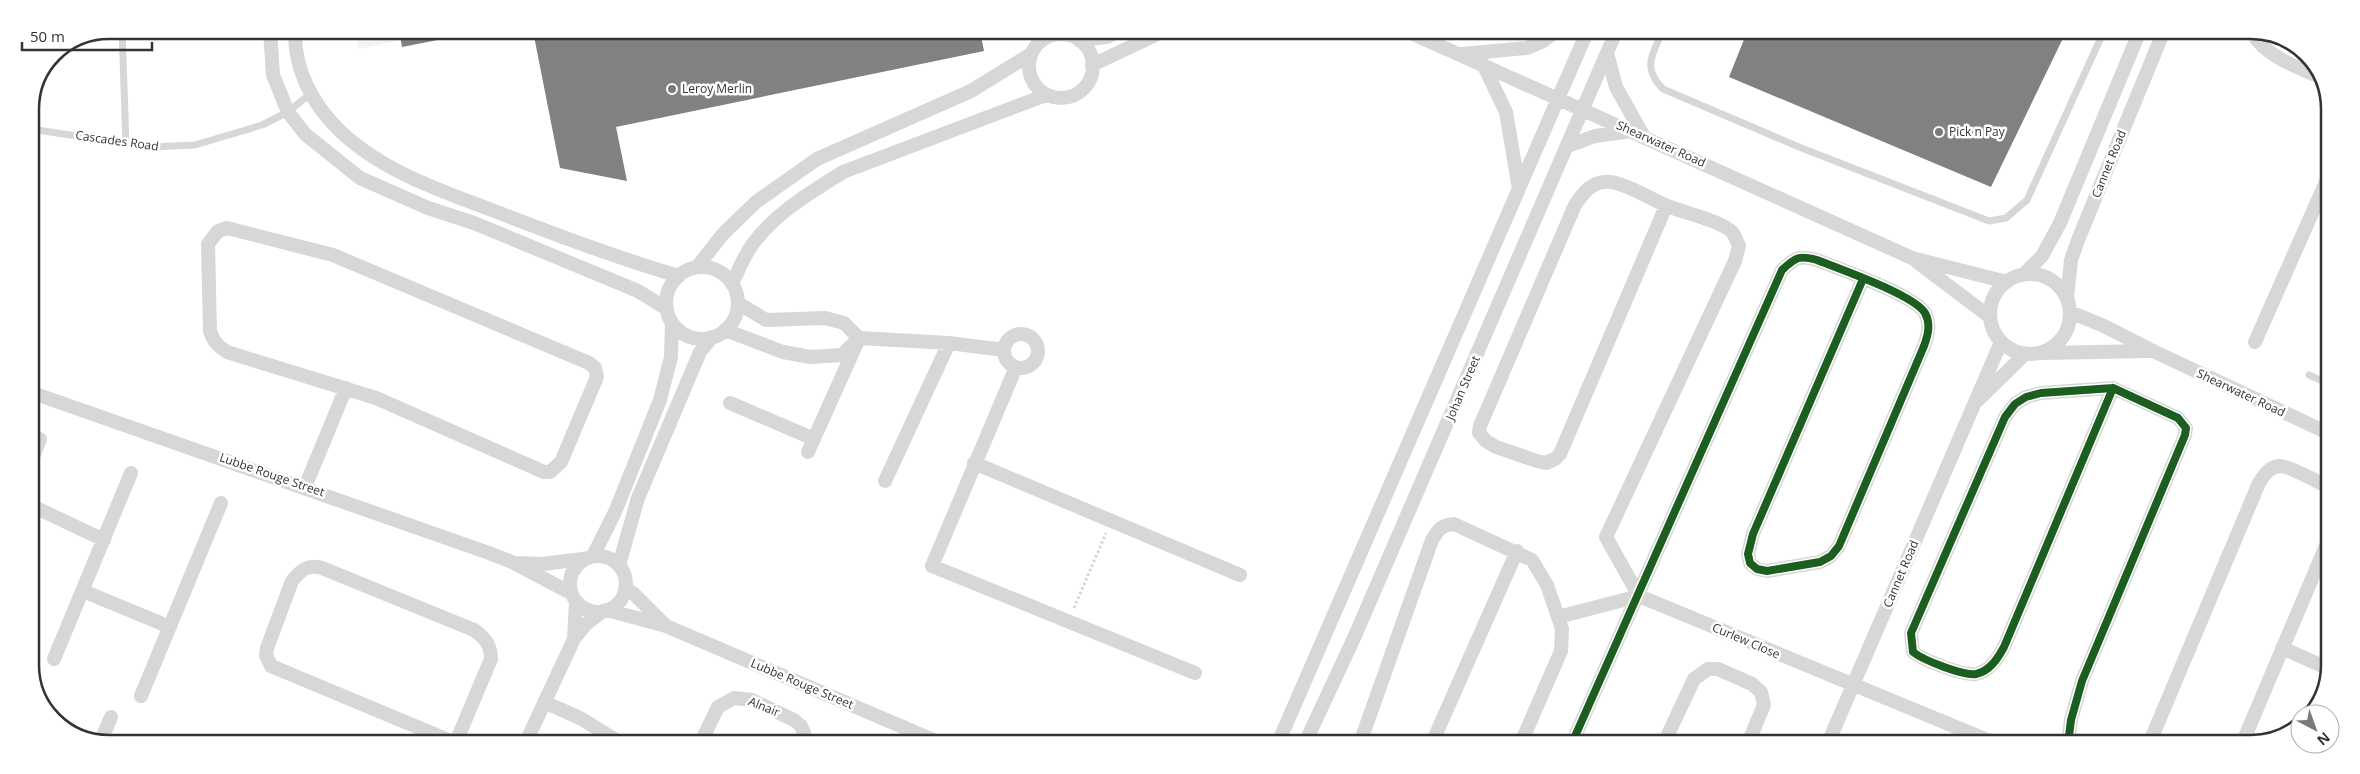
<svg xmlns="http://www.w3.org/2000/svg" width="2360" height="774" viewBox="0 0 2360 774" font-family="'Open Sans',sans-serif">
  <style>
    .green { fill: #f1f5ed }
    .building { fill: #818181 }
    .lines { fill: none; stroke-linecap: round; stroke-linejoin: round }
    .path { stroke: #d6d6d6; stroke-width: 3; stroke-dasharray: 2.5 2.5; stroke-linecap: butt }
    .lane { stroke: #d7d7d7; stroke-width: 7 }
    .street { stroke: #d7d7d7; stroke-width: 14 }
    .cycleway-casing { stroke: #fff; stroke-width: 11 }
    .cycleway { stroke: #1b5e20; stroke-width: 8 }
    .poi-dot { fill: #7a7a7a; stroke: #fff; stroke-width: 2 }
    .labels { text-anchor: middle; stroke-width: 5; stroke-linejoin: round; paint-order: stroke }
    .poi-label { font-size: 12px; fill: #333; stroke: #fff; text-anchor: start }
    .street-label { font-size: 12px; fill: #333; stroke: #fff }
    .rim { fill: none; stroke: #333; stroke-width: 2.5 }
  </style>
  <rect width="100%" height="100%" fill="#fff"/>
  <path class="green" d="M355 30H399L401 40 359 49Z"/>
  <path class="building" d="M399 30H452L453 37 402 47Z
    M533 31H980L984 51 616 127 627 181 560 168Z
    M1747 32H2066L1991 187 1729 77Z"/>
  <g class="lines">
    <path class="path" d="M1074 608 1106 533"/>
    <path class="lane" d="M122 30 126 144
      M1033 31 1036 46
      M1061 31V34
      M1662 32C1652 55 1642 68 1663 89L1799 147 1989 221 2006 218 2027 200 2103 33
      M30 129 151 147 195 145 262 125 288 112 311 93
      M2309 375 2329 384"/>
    <path class="street" d="M270 30 273 75 288 112 305 134 360 178 428 208 474 223 638 291 667 309
      M295 30C294 69 312 104 340 131 383 172 442 191 497 212 557 235 617 258 679 276
      M1409 32 1912 258 2007 282
      M2252 33C2267 57 2295 66 2320 77
      M1029 66a32 32 0 1 1 64 0a32 32 0 1 1-64 0Z
      M1079 40 1107 37 1119 31
      M1607 53 1616 87 1644 137
      M1462 54 1527 48 1543 41 1555 32
      M1483 64 1506 112 1519 189
      M1092 65 1164 31
      M1568 146 1595 136 1631 131
      M227 228 333 255 589 363 595 368 597 377 561 462 550 472H544L376 398 227 352C218 346 213 341 210 331L208 244 218 231Z
      M1917 262 1990 317
      M697 267 723 234 756 202 817 159 971 91 1031 54
      M666 303a36 36 0 1 1 72 0a36 36 0 1 1-72 0Z
      M1990 314a40 40 0 1 1 80 0a40 40 0 1 1-80 0Z
      M2023 275 2042 256 2060 223 2139 33
      M732 284C738 271 744 256 752 245 775 213 810 193 843 172L1046 95
      M2067 299 2071 260 2078 240 2163 33
      M738 303 766 320 825 318 844 323 859 338 949 343 1004 350
      M2070 312 2104 326 2153 351 2328 433
      M725 330 783 352 810 357 842 355 859 338
      M1004 351a17 17 0 1 1 34 0a17 17 0 1 1-34 0Z
      M2255 342 2329 175
      M2042 353 2150 351
      M1016 367 932 566 1195 673
      M30 392 489 553 512 562 571 593
      M1978 400 2025 354
      M730 403 814 439
      M808 452 857 343
      M974 463 1240 575
      M30 465 40 439
      M885 481 949 343
      M305 487 346 388
      M30 505 104 540
      M593 556 615 512 660 400 671 357 672 322
      M570 584a28 28 0 1 1 56 0a28 28 0 1 1-56 0Z
      M515 563 542 564 583 559
      M619 565 638 498 647 477 700 352 712 337
      M625 589 633 593 666 626
      M83 591 170 627
      M1639 596 1606 537 1735 261 1739 246C1737 242 1735 235 1732 232 1722 221 1681 212 1665 205 1649 198 1620 180 1604 182 1590 183 1582 195 1575 205L1480 426 1479 433 1486 441 1496 447 1537 461 1546 463 1555 459 1560 454 1666 206
      M1639 596 1997 744
      M607 610 666 626 938 742
      M1558 617 1639 596
      M574 639 576 601
      M2282 648 2327 668
      M54 659 131 473
      M141 696 221 503
      M544 702 580 718 619 742
      M101 741 111 717
      M453 742 271 666 266 655 267 648 292 581C301 570 308 564 322 568L474 630C485 638 491 645 491 659L456 742
      M526 742 574 639 586 624 603 611
      M701 742 718 707 734 698 752 700 794 720 801 726 804 733V742
      M1278 743 1587 32
      M1305 743 1354 638 1616 32
      M1360 743 1432 540C1438 530 1441 525 1454 524L1532 560 1547 585 1558 617 1562 629 1561 651 1521 743
      M1432 743 1517 551
      M1572 743 1782 270C1796 257 1799 255 1817 260 1840 269 1914 295 1925 313 1931 324 1928 335 1924 346L1839 546 1831 556 1820 562 1767 571 1757 569 1750 563 1748 554 1753 534 1863 279
      M1664 743 1694 679 1708 669H1718L1752 684 1761 692 1764 705 1748 743
      M1828 743 2001 342
      M2068 744 2071 720 2082 681 2185 435 2186 428 2178 418 2113 388 2041 393 2026 397 2015 404 2005 417 1911 633 1913 652C1923 660 1963 676 1976 674 1990 671 1998 658 2004 647L2113 388
      M2149 744 2259 483C2264 475 2270 466 2280 466 2290 466 2318 482 2328 487
      M2242 744 2328 541"/>
    <defs>
      <path id="cycleway" d="M1572 743 1782 270C1796 257 1799 255 1817 260 1840 269 1914 295 1925 313 1931 324 1928 335 1924 346L1839 546 1831 556 1820 562 1767 571 1757 569 1750 563 1748 554 1753 534 1863 279
        M2068 744 2071 720 2082 681 2185 435 2186 428 2178 418 2113 388 2041 393 2026 397 2015 404 2005 417 1911 633 1913 652C1923 660 1963 676 1976 674 1990 671 1998 658 2004 647L2113 388"/>
    </defs>
    <use href="#cycleway" class="cycleway-casing"/>
    <use href="#cycleway" class="cycleway"/>
  </g>
  <g class="poi-dot">
    <circle cx="672" cy="89" r="5"/>
    <circle cx="1939" cy="132" r="5"/>
  </g>
  <g class="labels">
    <g class="poi-label">
      <text x="682" y="93">Leroy Merlin</text>
      <text x="1949" y="136">Pick n Pay</text>
    </g>
    <g class="street-label">
      <text transform="translate(117 141) rotate(8)" y="4">Cascades Road</text>
      <text transform="translate(1661 144) rotate(24)" y="4">Shearwater Road</text>
      <text transform="translate(2109 164) rotate(-68)" y="4">Cannet Road</text>
      <text transform="translate(1463 388) rotate(-67)" y="4">Johan Street</text>
      <text transform="translate(2241 393) rotate(25)" y="4">Shearwater Road</text>
      <text transform="translate(272 475) rotate(19)" y="4">Lubbe Rouge Street</text>
      <text transform="translate(1901 574) rotate(-67)" y="4">Cannet Road</text>
      <text transform="translate(1746 641) rotate(23)" y="4">Curlew Close</text>
      <text transform="translate(802 684) rotate(23)" y="4">Lubbe Rouge Street</text>
      <text transform="translate(764 707) rotate(22)" y="4">Alnair</text>
    </g>
  </g>
  <path d="M0 0H2360V774H0ZM109 39H2251A70 70 0 0 1 2321 109V665A70 70 0 0 1 2251 735H109A70 70 0 0 1 39 665V109A70 70 0 0 1 109 39Z" fill="#fff" fill-rule="evenodd"/>
  <path class="rim" d="M109 39H2251A70 70 0 0 1 2321 109V665A70 70 0 0 1 2251 735H109A70 70 0 0 1 39 665V109A70 70 0 0 1 109 39Z"/>
  <g transform="translate(2315 729) rotate(139)"><circle r="24" fill="#ffffff" stroke="#adadad"/>
  <path d="M0-4L9 19L0 12L-9 19Z" fill="#7a7a7a"/>
  <text y="-8" font-size="14" font-weight="bold" text-anchor="middle" fill="#333333">N</text>
  </g>
  <path d="M22 42v8h130v-8" fill="none" stroke="#333333" stroke-width="2.5"/>
  <text x="30" y="42" font-size="15" fill="#333333" stroke="#ffffff" stroke-width="4" paint-order="stroke">50 m</text>
</svg>
